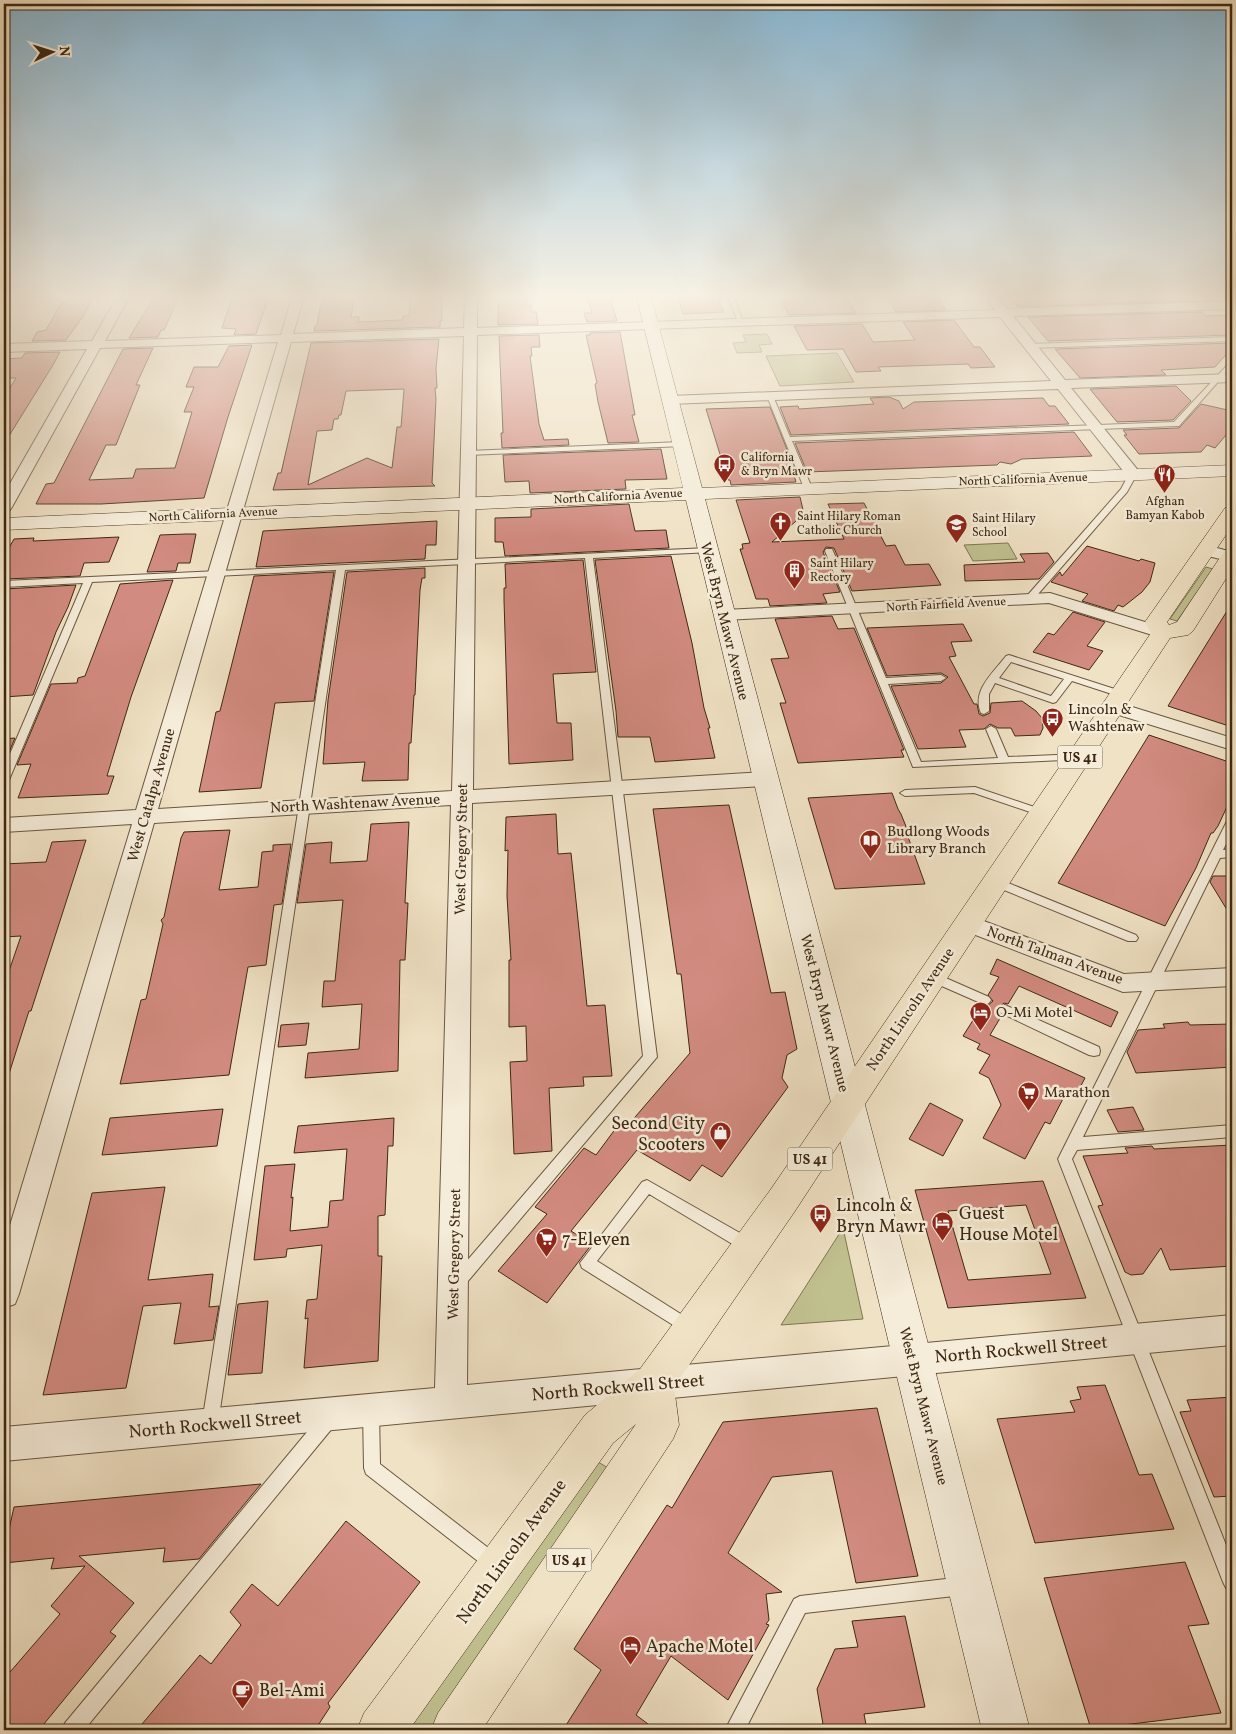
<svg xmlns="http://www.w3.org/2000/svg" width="1236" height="1734" viewBox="0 0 1236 1734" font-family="Vollkorn,serif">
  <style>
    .green { fill: #c1c190; stroke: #807551 }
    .building { fill: #d28b80; stroke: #3e2912; fill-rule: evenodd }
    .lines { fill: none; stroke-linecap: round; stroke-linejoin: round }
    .lane-casing { stroke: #6a573f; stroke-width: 2 }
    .street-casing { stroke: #6a573f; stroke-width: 2 }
    .secondary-casing { stroke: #3e2912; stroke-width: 1 }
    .primary-casing { stroke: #3e2912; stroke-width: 1 }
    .lane { fill: #f5ecd9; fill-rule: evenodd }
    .street { fill: #f5ecd9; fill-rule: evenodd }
    .secondary { fill: #f5ecd9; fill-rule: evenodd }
    .primary { fill: #f0e2c5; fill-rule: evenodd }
    .labels { text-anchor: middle; stroke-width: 5; stroke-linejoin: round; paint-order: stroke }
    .far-poi-label { font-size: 12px; fill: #3e2912; stroke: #f5ecd9; text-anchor: start }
    .far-street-label { font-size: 12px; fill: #3e2912; stroke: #f5ecd9 }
    .shield { fill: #f5ecd9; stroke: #75644e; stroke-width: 1 }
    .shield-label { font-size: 14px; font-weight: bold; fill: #3e2912 }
    .street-label { font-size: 15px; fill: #3e2912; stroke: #f5ecd9 }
    .poi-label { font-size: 15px; fill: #3e2912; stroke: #f5ecd9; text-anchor: start }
    .near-poi-label { font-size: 18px; fill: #3e2912; stroke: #f5ecd9; text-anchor: start }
    .near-street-label { font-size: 18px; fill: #3e2912; stroke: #f5ecd9 }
  </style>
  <rect width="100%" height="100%" fill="#f0e2c5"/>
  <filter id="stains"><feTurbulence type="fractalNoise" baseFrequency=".004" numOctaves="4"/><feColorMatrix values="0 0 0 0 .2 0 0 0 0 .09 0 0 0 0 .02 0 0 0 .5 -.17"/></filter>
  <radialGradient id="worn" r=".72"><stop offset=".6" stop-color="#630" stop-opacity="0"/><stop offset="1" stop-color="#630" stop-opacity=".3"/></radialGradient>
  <path class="green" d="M767 334 772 344 759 345 762 352 737 353 733 343 746 342 743 335Z
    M837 353 854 382 780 386 766 356Z
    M1008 543 1017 559 973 561 964 545Z
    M1206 567 1213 569 1177 621 1170 619Z
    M843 1228 863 1319 781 1325Z
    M598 1462 610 1469 431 1730H404Z"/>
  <path class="building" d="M69 297H93L84 315 66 340 32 341 37 332 46 330 62 302 66 301Z
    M154 297H179L164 330H161L158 337 129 338Z
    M241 297H263L262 299H268L256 334 234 335 236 329 222 328 232 298Z
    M410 297H441L442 321H440V327L314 331 315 326 317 325 321 303 323 302V299H354L351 317H359L358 322 402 320 403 316H409Z
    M498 297H519V301H527V305H531V312H536L538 324 498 325Z
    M587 297H610L617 321 587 322 584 313H592Z
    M678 297H717L724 312 683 314Z
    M779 297H846L856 313 789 315Z
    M887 297H936L946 310 896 312Z
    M1009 297H1185L1189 301 1018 307Z
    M1202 312 1206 316 1232 315V335L1048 341 1028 317Z
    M954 320 974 347H980L995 367 971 368 968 364 878 367 881 371 856 372 843 349 807 350 794 326 862 324 873 342 915 340 903 322Z
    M620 332 635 415H632L639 442 608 443 598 402 595 384 597 383 586 335H590V333Z
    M539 335 540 347H531L532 356H530L539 424 544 440 568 439 569 445 502 448 501 433H503L499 336Z
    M439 339 436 368 437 388H435L436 399 432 483 435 486 273 490 278 473H281L311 343ZM404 389 401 427H397L392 468 367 458 308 485 317 431 332 430 334 419H338L339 415H341L346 391Z
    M1232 343V348L1215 367 1161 370 1166 375 1080 378 1055 349Z
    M252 345 228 417 204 498 101 504H36L46 484 54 483 123 349 153 348 136 385H140L116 445H106L89 480 133 478 136 469 175 468 192 412H184L194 387H186L194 367H218L229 346Z
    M60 352 53 365 4 444V398L16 378H4V359L22 358 25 353Z
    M1176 386 1191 401 1173 420 1117 422 1090 389Z
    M889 397 899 401 903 409 914 402 1043 398 1049 406H1055L1069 424 791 435 780 407 798 406 799 409 874 404 870 398Z
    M1201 404 1232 411V428L1215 448 1207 445 1201 452 1139 454 1124 435H1127L1123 430 1179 428Z
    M770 407 796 472H793L796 482 731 485 730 480H728L706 409Z
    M1074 432 1092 456 1022 459 1011 464 1000 462 997 465 807 472 795 443Z
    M661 449 667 479 625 480 626 489 530 493 529 481 505 482 503 455Z
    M800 497 804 514 772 542 844 539 828 504 864 503 886 546 895 545 905 565 929 564 941 585 852 591 834 548 826 547 823 552 840 592 823 594 827 603 770 606 768 599H756L740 549H743L742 544 750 543 736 500Z
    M629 504 635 531 666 530 669 548 505 556 503 542H495V518L531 517V509Z
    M437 521 436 545H426L425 559 256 567 263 531Z
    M186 534H196L190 563H178L176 571 147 572 160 535Z
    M119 537 109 562 84 563 80 576 4 579V557L14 539 34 538 33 541Z
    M1087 546 1139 561 1141 559 1155 563 1150 582 1142 592 1123 607 1118 605 1114 611 1082 601 1088 594 1051 582 1060 572 1062 576Z
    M1048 553 1054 562 1039 579 965 581 964 565 1025 562 1020 554Z
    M671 556 692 643 704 708 710 728H708L715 758 655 762 650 737H618L616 711 595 560Z
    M583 560 596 672 553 674 557 723H571L573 760 509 764 504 600V588H506L505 564Z
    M425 568V578H422L420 590 415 695H414L411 743H409L408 780 362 781 365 762 323 764 328 700 347 572Z
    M334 572 314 701 275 703 261 788 199 792 216 712 220 711 254 576Z
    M173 580 131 697 107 776H114L108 794 18 798 31 764 17 765 51 684 77 683 78 678 85 676 120 584Z
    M76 585 68 607 56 632 33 695 4 697V589Z
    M1232 603V727L1168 706Z
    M1073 612 1105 622 1087 646 1103 651 1089 670 1033 652 1048 633 1054 635Z
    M832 616 838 629 854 628 904 750H901L904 757 798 763 780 703H786L771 659 789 658 775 619Z
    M963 624 972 641 951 642 956 656 949 657 974 704H977L979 714 983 716 990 713 991 703 1022 701 1036 711 1042 718 1043 728 1040 735 1015 736 1011 728H998L990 724 984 729 959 730 966 747 918 749 891 686 941 683 948 677 941 673 887 676 867 628Z
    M1149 735 1232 763V796L1218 826 1213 833H1211L1196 868 1165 926 1058 883Z
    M15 738 4 764V739Z
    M892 793 898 809 901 814 909 834H907L925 884 835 889 808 798Z
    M729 805 771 993 785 992 797 1049 787 1055 782 1078 788 1087 722 1177 702 1165 690 1181 637 1150 571 1231 592 1244 547 1303 498 1271 547 1214 535 1207 584 1148 596 1155 622 1120 630 1123 690 1053 681 974H677L653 809Z
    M556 814 558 854 571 853 587 1006 605 1005 612 1076 583 1077 584 1086 549 1088 552 1151 514 1154 510 1062 527 1061 526 1028V1026L509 1027V960H511L507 896 508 850 505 851 506 817Z
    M409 822 405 903H408L405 960H400L398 1071 305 1078 308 1053 359 1049 362 1004 322 1007 324 981H335L343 900 297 903 306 844 332 842 330 863 367 861 371 824Z
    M230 830 219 890 258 887 262 852 273 851V845L291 844 282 904 274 905 266 965 248 967 229 1075 120 1084 141 1000 146 999 163 924 161 920 164 917 181 838 184 832Z
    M86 840 31 1011H29L7 1080 4 1079V971H9L21 936 4 937V929L9 914 4 913V864L46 862 52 842Z
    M1213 876H1232V918L1210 882Z
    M997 959 1118 1012 1111 1027 1019 986 1008 1004 1004 1003 997 1009 1002 1015 990 1035 1085 1078 1076 1095 1067 1091 1050 1124 1045 1122 1025 1159 983 1138 1001 1105 989 1078 979 1073 990 1055 977 1049 980 1044 963 1036 982 1006 986 1007 993 1001 988 995 999 977 990 974Z
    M1188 1022 1190 1025 1232 1024V1067L1136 1073 1127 1052 1138 1030 1165 1028 1163 1024Z
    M309 1023 306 1045 278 1047 281 1025Z
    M930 1103 963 1120 943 1156 909 1139Z
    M1133 1107 1144 1130 1118 1132 1107 1110Z
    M223 1109 217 1146 102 1155 110 1118Z
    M394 1118 393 1146H388L385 1215 378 1216V1256H382L378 1361 304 1368 308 1318 305 1319 307 1300 317 1299 322 1245 287 1249 286 1257 254 1260 265 1166 295 1164 291 1198 293 1197 290 1231 328 1227 330 1201 343 1200 347 1149 294 1153 298 1126Z
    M1232 1145V1266L1170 1270 1161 1248 1143 1274 1131 1275 1125 1272 1098 1206 1103 1205 1083 1156 1128 1153 1125 1148 1152 1146 1154 1149Z
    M1043 1181 1086 1298 948 1308 915 1190ZM1026 1205 1051 1274 968 1280 948 1211Z
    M165 1187 148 1280 213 1274 209 1307 219 1306 213 1340 174 1344 181 1303 143 1306 126 1388 43 1395 92 1193Z
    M268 1301 262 1373 228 1375 238 1304Z
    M1105 1385 1139 1475 1152 1474 1174 1529 1035 1543 997 1419 1075 1412 1070 1401 1081 1399 1077 1387Z
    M1232 1397V1496L1214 1497 1180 1412 1191 1411 1187 1400Z
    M877 1408 918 1576 856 1583 832 1471 772 1477 728 1553 782 1592 766 1594 769 1620 766 1624 769 1625 728 1700 671 1656 636 1715 656 1730H563L601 1670 574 1649 667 1505 672 1508 723 1422Z
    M261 1484 199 1559 163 1562 165 1548 79 1556 134 1603 110 1632 116 1636 39 1730H4V1679L60 1614 51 1606 85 1566 51 1569 54 1558 4 1563V1552L14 1507Z
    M346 1521 420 1582 328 1703 330 1707 315 1730H137L200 1655 211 1664 241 1625 230 1612 252 1584 278 1606Z
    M1185 1562 1209 1624 1188 1626 1221 1713 1091 1729 1044 1578Z
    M905 1616 925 1707 864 1714 867 1730H824L817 1689 835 1649 858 1647 852 1621Z"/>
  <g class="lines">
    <defs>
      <path id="lane" d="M728 297H734L743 323 738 322Z
        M1232 337V341L1030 348 1027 346 1030 344Z
        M1232 360V366L1179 426H1176L792 441 812 488 808 490 804 488 767 396 770 394 773 396 790 437 1174 422Z
        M681 442H684V446L468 455 464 453 468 451Z
        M1130 472 1137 474 1127 492 1032 601H1026V597L1121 489Z
        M708 548H711V552L593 558 657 1057 463 1287 458 1289 453 1287 450 1282 453 1277 643 1056 585 558 345 570 218 1423 216 1429 210 1431 204 1429 202 1423 336 570 92 582 9 780 4 783V768L83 583 4 587V581Z
        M826 549H832L833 551 886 678 941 675 946 678 941 681 888 684 921 762 998 758 986 729 991 726 996 729 1008 757 1080 754 1085 757 1084 759 913 767 825 551Z
        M1009 655 1124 692 1126 694 1121 697 1072 681 1056 702 1053 703 995 683 989 694V711L984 714 981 713C971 691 994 672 1006 656ZM1011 662 1064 679 1051 696 999 678Z
        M975 787 1046 811 1047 813 1042 816 974 793 905 796 900 793 905 790Z
        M1232 817V832L1223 850 1232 849V857L1220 858 1083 1137 1232 1125V1137L1077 1150 1072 1159 1232 1560V1591L1226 1588 1223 1582 1058 1159 1227 821Z
        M996 878 1136 935 1138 938 1136 941H1128L992 885 990 882 992 879Z
        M932 972 989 997 991 1000 989 1003 985 1005 928 980 926 977 928 974Z
        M1005 1005 1099 1047 1100 1051 1099 1055 1094 1056 1089 1055 1001 1013 999 1010 1001 1007Z
        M647 1180 754 1241 756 1246 754 1251 749 1253 744 1251 649 1194 597 1261 695 1323 697 1328 695 1333 689 1335 582 1268 580 1263 642 1182Z
        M371 1403 377 1405 379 1411 380 1464 500 1557 503 1563 500 1569 494 1572 488 1569 366 1474 364 1468 363 1411 365 1405Z
        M328 1412 334 1414 336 1420 334 1426 84 1730H62L65 1723 322 1414Z
        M963 1577 969 1580 972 1586 969 1592 963 1595 805 1613 745 1730H725L794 1599 800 1596Z"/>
      <path id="street" d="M117 297H129L105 341 281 335 292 297H304L293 334 464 328 465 297H477V328L995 310 985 297H997L1007 309 1232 301V309L1013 316 1065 380 1232 374V382L1071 388 1141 474 1138 477H1128L1058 389 670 404 663 400 670 396 1051 381 1000 317 477 335 473 790 765 772 772 774 775 779 772 784 765 786 472 803 467 1385 1232 1315V1345L4 1461V1427L435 1388 451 805 154 823 19 1294 15 1304 4 1308V1245L132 824 4 832V818L136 810 278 342 100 348 12 507 10 510 4 512V494L87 349 4 352V344L92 341ZM464 336 452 791 158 809 291 342Z
        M1206 545 1232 552V562L1200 554 1198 550 1200 546Z
        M1050 593 1168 629 1171 633 1168 637 1162 638 1049 603 724 620 718 619 715 615 718 611 724 610Z
        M1113 701 1232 738V750L1106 711 1103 707 1106 703Z
        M968 915 1124 974 1232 968V986L1123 992 960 929 956 923 960 917Z"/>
      <path id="secondary" d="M637 297H651L702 488 1232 465V476L705 499 1030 1730H982L686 500 4 530V518L683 488Z"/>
      <path id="primary" d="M1232 506V526L1167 622 1169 625 1177 622 1225 550 1232 548V569L1193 631 1188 635 1170 638 795 1211 674 1387 679 1425 673 1439 482 1730H431L438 1713 636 1424 613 1443 409 1730H357L364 1713 585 1415 640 1369 771 1189 1151 633 1145 622 1225 508Z"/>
    </defs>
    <use href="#lane" class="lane-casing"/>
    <use href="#street" class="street-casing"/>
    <use href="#secondary" class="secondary-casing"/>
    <use href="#primary" class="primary-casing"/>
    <use href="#lane" class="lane"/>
    <use href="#street" class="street"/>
    <use href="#secondary" class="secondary"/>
    <use href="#primary" class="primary"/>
  </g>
  <linearGradient id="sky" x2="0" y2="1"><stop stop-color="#89b8d4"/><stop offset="0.55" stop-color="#f8f2e5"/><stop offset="1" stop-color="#f8f2e5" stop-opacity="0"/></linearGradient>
  <rect width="1236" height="539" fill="url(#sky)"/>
  <defs>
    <symbol id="bus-pin" viewBox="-11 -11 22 30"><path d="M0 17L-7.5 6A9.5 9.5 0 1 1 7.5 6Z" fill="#8f2418" stroke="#f5ecd9"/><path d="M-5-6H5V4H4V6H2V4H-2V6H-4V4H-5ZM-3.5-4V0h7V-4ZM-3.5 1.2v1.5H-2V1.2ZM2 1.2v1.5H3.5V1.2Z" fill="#fff"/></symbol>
    <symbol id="restaurant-pin" viewBox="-11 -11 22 30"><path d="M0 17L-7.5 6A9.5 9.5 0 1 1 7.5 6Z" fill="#8f2418" stroke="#f5ecd9"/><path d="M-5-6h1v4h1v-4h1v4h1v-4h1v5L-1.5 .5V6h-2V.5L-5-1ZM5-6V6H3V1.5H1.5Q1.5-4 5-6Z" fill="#fff"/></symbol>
    <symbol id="church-pin" viewBox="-11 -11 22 30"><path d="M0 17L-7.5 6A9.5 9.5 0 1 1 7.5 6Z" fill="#8f2418" stroke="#f5ecd9"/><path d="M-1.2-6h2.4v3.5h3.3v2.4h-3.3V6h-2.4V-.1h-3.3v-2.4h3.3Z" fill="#fff"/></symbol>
    <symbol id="school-pin" viewBox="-11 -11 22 30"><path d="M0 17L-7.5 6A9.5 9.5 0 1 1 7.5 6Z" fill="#8f2418" stroke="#f5ecd9"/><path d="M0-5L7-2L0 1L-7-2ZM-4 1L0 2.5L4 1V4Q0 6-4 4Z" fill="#fff"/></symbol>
    <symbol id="building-pin" viewBox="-11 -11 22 30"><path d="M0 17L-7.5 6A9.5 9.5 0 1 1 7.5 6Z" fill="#8f2418" stroke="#f5ecd9"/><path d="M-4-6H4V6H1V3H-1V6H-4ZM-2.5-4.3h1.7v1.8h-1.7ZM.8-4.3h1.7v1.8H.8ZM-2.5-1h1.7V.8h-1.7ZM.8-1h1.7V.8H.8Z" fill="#fff"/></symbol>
    <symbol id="library-pin" viewBox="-11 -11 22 30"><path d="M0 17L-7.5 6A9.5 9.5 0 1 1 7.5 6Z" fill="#8f2418" stroke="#f5ecd9"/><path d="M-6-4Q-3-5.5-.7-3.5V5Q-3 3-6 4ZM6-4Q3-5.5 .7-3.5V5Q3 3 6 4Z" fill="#fff"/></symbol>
    <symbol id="hotel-pin" viewBox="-11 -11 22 30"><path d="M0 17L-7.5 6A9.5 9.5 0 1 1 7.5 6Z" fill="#8f2418" stroke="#f5ecd9"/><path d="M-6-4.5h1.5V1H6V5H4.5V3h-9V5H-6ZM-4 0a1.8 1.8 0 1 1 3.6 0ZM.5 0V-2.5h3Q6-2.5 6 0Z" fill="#fff"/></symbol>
    <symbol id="supermarket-pin" viewBox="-11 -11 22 30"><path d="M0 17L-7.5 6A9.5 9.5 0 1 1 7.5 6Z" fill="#8f2418" stroke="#f5ecd9"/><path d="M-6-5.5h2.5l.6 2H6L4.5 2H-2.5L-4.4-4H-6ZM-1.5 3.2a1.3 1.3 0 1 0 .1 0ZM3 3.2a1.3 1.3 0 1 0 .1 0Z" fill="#fff"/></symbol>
    <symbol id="shop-pin" viewBox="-11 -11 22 30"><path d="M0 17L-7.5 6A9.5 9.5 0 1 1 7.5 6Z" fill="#8f2418" stroke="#f5ecd9"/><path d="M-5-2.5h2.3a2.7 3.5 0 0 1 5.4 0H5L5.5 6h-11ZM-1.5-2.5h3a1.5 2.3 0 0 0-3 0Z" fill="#fff"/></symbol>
    <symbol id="cafe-pin" viewBox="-11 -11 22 30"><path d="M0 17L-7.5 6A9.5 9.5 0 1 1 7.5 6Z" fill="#8f2418" stroke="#f5ecd9"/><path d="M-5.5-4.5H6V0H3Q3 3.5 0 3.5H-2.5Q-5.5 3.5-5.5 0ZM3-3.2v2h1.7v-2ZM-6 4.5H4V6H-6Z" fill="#fff"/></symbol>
  </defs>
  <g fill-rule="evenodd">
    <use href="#bus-pin" x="712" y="452" width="25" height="34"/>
    <use href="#restaurant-pin" x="1152" y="462" width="25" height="34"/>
    <use href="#church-pin" x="768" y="510" width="25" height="34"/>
    <use href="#school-pin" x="944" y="512" width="25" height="34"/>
    <use href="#building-pin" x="782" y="558" width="25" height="34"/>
    <use href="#bus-pin" x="1040" y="706" width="25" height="34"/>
    <use href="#library-pin" x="858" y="828" width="25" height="34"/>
    <use href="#hotel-pin" x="968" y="1000" width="25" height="34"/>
    <use href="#supermarket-pin" x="1016" y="1080" width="25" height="34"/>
    <use href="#shop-pin" x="708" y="1120" width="25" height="34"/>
    <use href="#bus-pin" x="808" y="1202" width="25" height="34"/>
    <use href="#hotel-pin" x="930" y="1210" width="25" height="34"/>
    <use href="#supermarket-pin" x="534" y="1226" width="25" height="34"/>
    <use href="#hotel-pin" x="618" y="1634" width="25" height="34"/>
    <use href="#cafe-pin" x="230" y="1678" width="25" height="34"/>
  </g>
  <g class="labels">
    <g class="far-poi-label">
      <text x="741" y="461">California<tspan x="741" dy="14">&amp; Bryn Mawr</tspan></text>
      <text x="1165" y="505" text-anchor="middle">Afghan<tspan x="1165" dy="14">Bamyan Kabob</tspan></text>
      <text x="797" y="520">Saint Hilary Roman<tspan x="797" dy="14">Catholic Church</tspan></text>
      <text x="972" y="522">Saint Hilary<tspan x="972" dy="14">School</tspan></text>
      <text x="810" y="567">Saint Hilary<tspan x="810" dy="14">Rectory</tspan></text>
    </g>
    <g class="far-street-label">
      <text transform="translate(1023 479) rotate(-2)" y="4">North California Avenue</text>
      <text transform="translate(618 496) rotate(-3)" y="4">North California Avenue</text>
      <text transform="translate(213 514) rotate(-3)" y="4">North California Avenue</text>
      <text transform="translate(946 604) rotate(-3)" y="4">North Fairfield Avenue</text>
    </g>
    <g class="shield">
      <rect x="1057.5" y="745.5" width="45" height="23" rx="4"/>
      <rect x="787.5" y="1147.5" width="45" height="23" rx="4"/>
      <rect x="546.5" y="1548.5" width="45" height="23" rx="4"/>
    </g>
    <g class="shield-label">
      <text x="1080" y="762">US 41</text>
      <text x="810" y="1164">US 41</text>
      <text x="569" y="1565">US 41</text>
    </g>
    <g class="street-label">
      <text transform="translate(725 621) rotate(76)" y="5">West Bryn Mawr Avenue</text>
      <text transform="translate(151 795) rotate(-74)" y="5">West Catalpa Avenue</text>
      <text transform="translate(355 803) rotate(-3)" y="5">North Washtenaw Avenue</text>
      <text transform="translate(461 849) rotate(-89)" y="5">West Gregory Street</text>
      <text transform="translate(1055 955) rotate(20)" y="5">North Talman Avenue</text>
      <text transform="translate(910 1009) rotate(-56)" y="5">North Lincoln Avenue</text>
      <text transform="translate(825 1013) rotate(76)" y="5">West Bryn Mawr Avenue</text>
      <text transform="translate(454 1254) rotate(-89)" y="5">West Gregory Street</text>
      <text transform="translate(924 1406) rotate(76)" y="5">West Bryn Mawr Avenue</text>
    </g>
    <g class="poi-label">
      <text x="1068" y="714">Lincoln &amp;<tspan x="1068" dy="17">Washtenaw</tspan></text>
      <text x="887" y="836">Budlong Woods<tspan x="887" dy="17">Library Branch</tspan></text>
      <text x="996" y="1017">O-Mi Motel</text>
      <text x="1044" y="1097">Marathon</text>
    </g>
    <g class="near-poi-label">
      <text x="705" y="1129" text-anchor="end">Second City<tspan x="705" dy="21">Scooters</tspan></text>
      <text x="836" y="1211">Lincoln &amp;<tspan x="836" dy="21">Bryn Mawr</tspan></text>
      <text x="959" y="1219">Guest<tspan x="959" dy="21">House Motel</tspan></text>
      <text x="562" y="1245">7-Eleven</text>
      <text x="646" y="1652">Apache Motel</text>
      <text x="259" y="1696">Bel-Ami</text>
    </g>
    <g class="near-street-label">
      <text transform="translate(1021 1349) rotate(-5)" y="6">North Rockwell Street</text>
      <text transform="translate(618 1387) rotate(-5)" y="6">North Rockwell Street</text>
      <text transform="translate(215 1424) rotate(-5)" y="6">North Rockwell Street</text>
      <text transform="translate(511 1551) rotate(-54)" y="6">North Lincoln Avenue</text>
    </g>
  </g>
  <rect width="1236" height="1734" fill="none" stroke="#f0e2c5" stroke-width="20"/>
  <rect x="5" y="5" width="1226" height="1724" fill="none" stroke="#3e2912" stroke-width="2.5"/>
  <rect x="10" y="10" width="1216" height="1714" fill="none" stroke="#3e2912"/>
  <g transform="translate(52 52) rotate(86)" stroke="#f5ecd9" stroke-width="4" paint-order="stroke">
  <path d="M0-4L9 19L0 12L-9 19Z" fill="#3e2912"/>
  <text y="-8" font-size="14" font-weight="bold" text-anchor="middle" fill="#3e2912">N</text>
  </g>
  <rect width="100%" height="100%" filter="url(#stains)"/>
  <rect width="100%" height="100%" fill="url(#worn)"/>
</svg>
